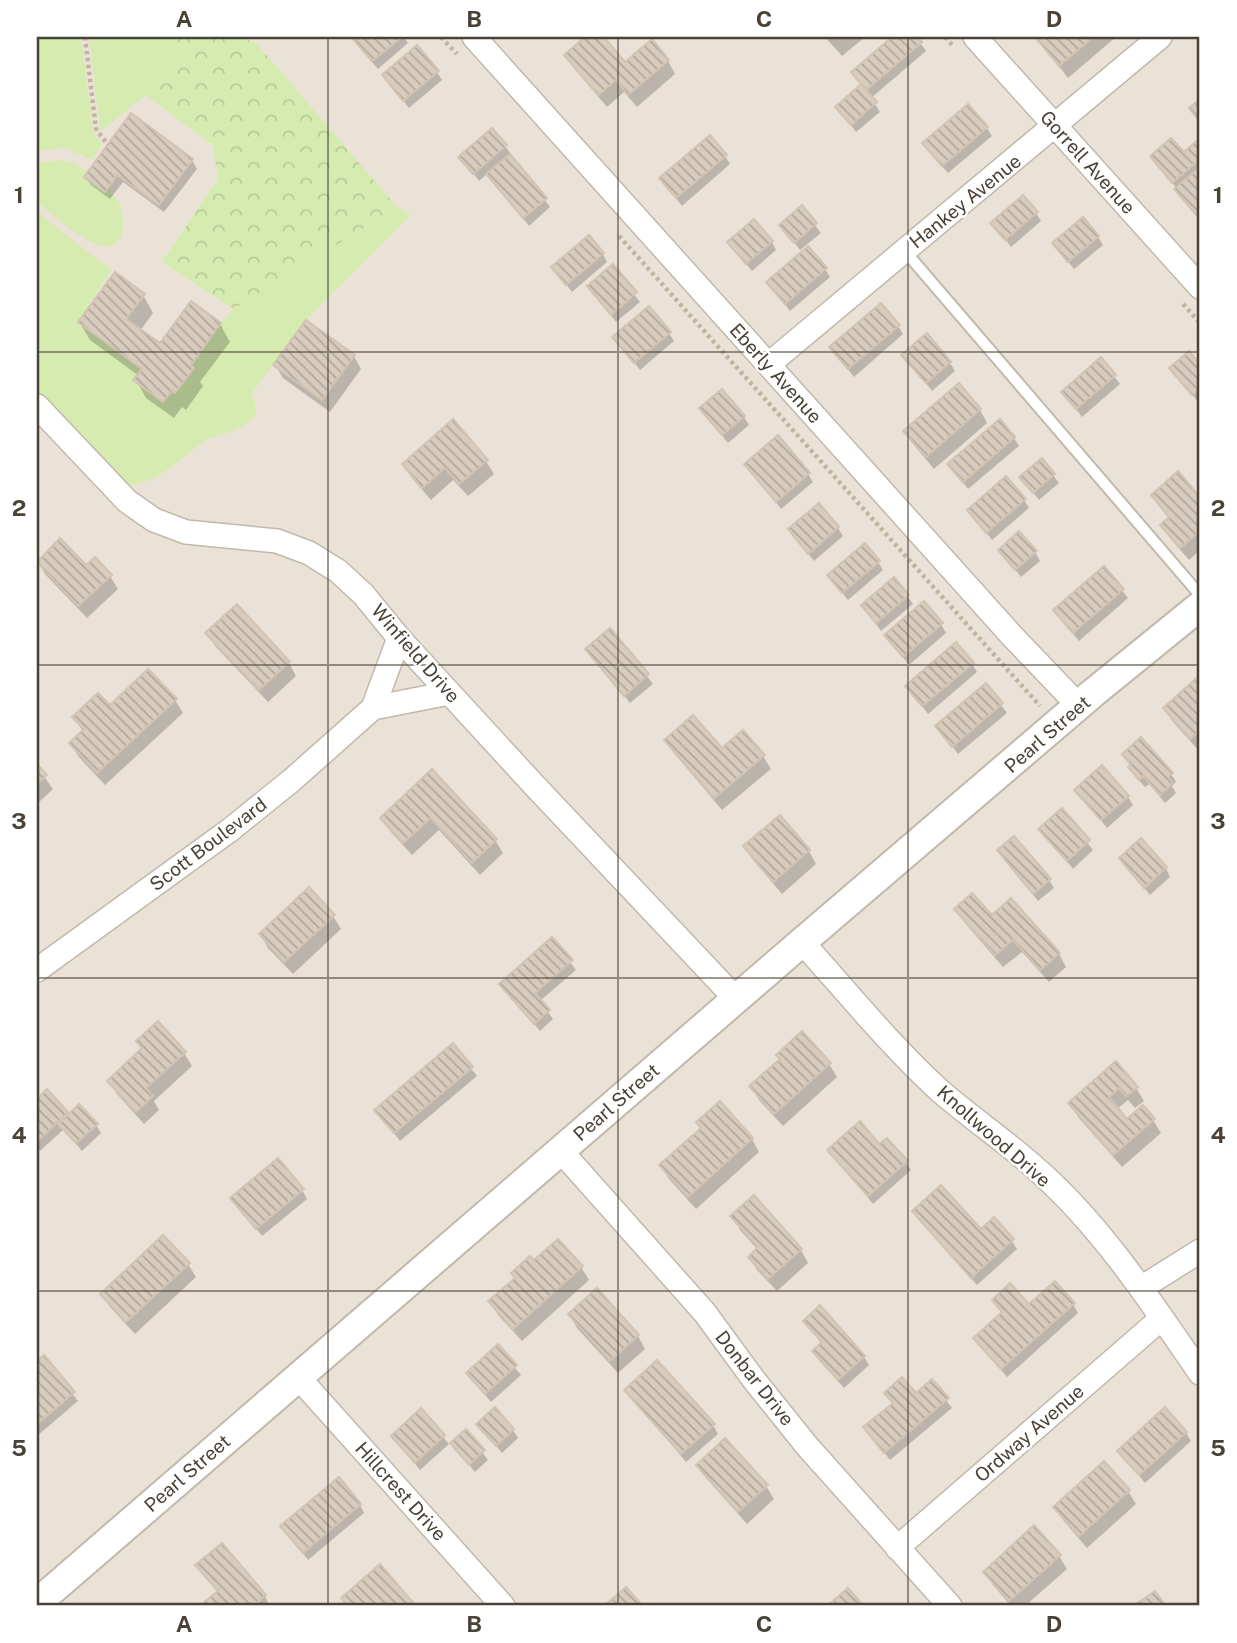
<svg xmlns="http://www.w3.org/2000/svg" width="1237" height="1643" viewBox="0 0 1237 1643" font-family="'Public Sans',sans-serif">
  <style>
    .residential { fill: #eae2d7 }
    .green { fill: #d5ebb0 }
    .forest { fill: url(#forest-crowns) }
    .shadow { fill: #0003 }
    .building { fill: url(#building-back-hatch); stroke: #d3c3b1; stroke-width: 2 }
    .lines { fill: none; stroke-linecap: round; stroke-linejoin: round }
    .service-casing { stroke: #c2b8ab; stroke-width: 14 }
    .minor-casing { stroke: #c2b8ab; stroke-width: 26 }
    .tertiary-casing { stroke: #c2b8ab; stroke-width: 32 }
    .path { stroke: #c4b39c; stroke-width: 4.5; stroke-dasharray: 3.5 3.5; stroke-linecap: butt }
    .service { stroke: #fff; stroke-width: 10 }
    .minor { stroke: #fff; stroke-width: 23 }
    .tertiary { stroke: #fff; stroke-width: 28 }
    .grid { fill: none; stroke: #4a4137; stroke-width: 2; stroke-opacity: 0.55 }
    .labels { text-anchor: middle; stroke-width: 5; stroke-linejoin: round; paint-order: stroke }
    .street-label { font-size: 19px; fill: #4a4137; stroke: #fff }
    .neatline { fill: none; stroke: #4a4137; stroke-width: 2.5 }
    .grid-label { font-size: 23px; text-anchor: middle; font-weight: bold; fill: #4a4137 }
  </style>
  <defs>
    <pattern id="forest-crowns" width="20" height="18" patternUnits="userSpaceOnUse" patternTransform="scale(1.75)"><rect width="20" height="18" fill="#d5ebb0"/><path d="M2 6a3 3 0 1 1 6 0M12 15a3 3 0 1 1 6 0" fill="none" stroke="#b8cb98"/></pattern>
    <pattern id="building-back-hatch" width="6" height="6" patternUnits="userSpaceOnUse" patternTransform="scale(1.75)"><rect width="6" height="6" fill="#d8ccbe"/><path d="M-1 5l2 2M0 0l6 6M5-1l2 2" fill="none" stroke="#b1a79b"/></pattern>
  </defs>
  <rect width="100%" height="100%" fill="#f5f1e9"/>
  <path class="residential" d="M37 37H1200V1606H37Z"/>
  <path class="green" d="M37 37H81L93 132 102 145 92 160 65 148 37 151Z
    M89 37H173L176 66 146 95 100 131Z
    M60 160 75 164 88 172 85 177 104 192 108 188C111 192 115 197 118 201 128 220 125 256 96 244 74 235 55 216 37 202V163Z
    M397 207 411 215 306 320 251 394 255 402 256 411 253 419 236 430 207 439 156 478 124 488 37 393V212L111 270 78 322 142 369 134 381 163 402 172 391 175 393 194 368 191 365 221 323 234 309Z"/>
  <path class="forest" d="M173 37H242L258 45 397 207 234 309 162 262 218 179 213 146 146 95 175 66Z"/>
  <path class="shadow" d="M358 37H404L408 43 378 69 360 48 355 39Z
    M588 37H601L625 65 668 61 675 74 637 107 624 92 607 107 574 68 566 55Z
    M825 37H865L842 56Z
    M894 37H916L926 51 871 98 880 112 856 132 837 107 862 86 853 72Z
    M1036 37H1116L1068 78Z
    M437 72 442 80 409 108 384 76Z
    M987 128 992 136 948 173 930 152Z
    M1200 141V220L1181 198 1177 189 1152 156 1183 155Z
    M505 146 550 207 529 226 487 174 479 181 461 157Z
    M725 156 730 164 682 206 661 179Z
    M192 160 197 169 164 212 123 182 110 199 91 185 86 177Z
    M802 208 821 233 800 250 781 226Z
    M1036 213 1041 221 1011 247 993 223Z
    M1098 237 1103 245 1074 269 1054 244Z
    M772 242 776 250 752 271 729 243Z
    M603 254 607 262 572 292 553 267Z
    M613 267 640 302 616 322 589 287Z
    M825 269 830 277 790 311 768 283Z
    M143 295 153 313 140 331 161 345 220 324 230 342 200 382 203 386 186 410 182 407 174 418 146 398 136 380 139 376 90 340 80 323Z
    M898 326 903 334 854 377 831 347Z
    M669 333 674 341 640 370 614 337Z
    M1189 354 1200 367V400L1198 402 1172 369Z
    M904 355 950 363 955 371 932 391Z
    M354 356 361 369 330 412 283 378 275 365Z
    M1101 359 1120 384 1082 417 1063 392Z
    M959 385 980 410 987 423 934 469 913 444 905 431Z
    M701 408 744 417 749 425 728 443Z
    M1014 438 1019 446 968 489 949 464Z
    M1042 460 1059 483 1039 500 1021 477Z
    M486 461 494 474 468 496 453 480 431 500 411 477 404 464Z
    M746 464 808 474 813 482 781 509Z
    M1178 474 1200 500V550L1189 560 1170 538 1163 525 1170 519 1153 495Z
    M1024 500 1029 508 992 540 969 510Z
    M838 528 843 536 814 561 790 530Z
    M60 540 86 568 110 576 118 589 87 618 45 574 38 561Z
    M1000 550 1035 552 1040 561 1021 577Z
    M878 562 883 570 848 600 829 576Z
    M1104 568 1128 598 1079 641 1055 611Z
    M894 579 913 604 881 631 863 606Z
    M941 624 946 633 909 665 886 636Z
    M610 630 653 684 630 703 587 649Z
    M208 633 289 663 296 676 268 702 215 646Z
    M972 664 977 672 928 714 907 686Z
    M1200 677V750L1199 751 1173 722 1165 709Z
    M986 685 1007 713 958 754 937 726Z
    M175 700 183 713 105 785 78 756 71 743 83 732 74 717 110 707Z
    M666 740 721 751 763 756 771 769 722 810 674 753Z
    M1124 754 1171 774 1176 782 1172 786 1176 793 1165 803 1149 784 1145 787 1135 776Z
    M37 767 53 789 37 804Z
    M432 772 495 840 503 853 480 875 439 830 412 855 390 831 382 818Z
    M1077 790 1128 797 1133 805 1107 828Z
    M1062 811 1093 850 1073 869 1041 829Z
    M745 847 809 851 816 864 782 894 753 860Z
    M999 850 1049 880 1054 888 1038 901Z
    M1121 859 1166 868 1170 877 1150 895Z
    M956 909 992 917 1059 954 1066 967 1049 982 1022 952 1003 967 964 922Z
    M333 916 341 929 293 974 268 948 261 935Z
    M552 939 576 970 540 1001 553 1019 540 1031 501 984Z
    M453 1046 477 1076 400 1141 376 1110Z
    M184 1053 192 1066 154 1101 159 1110 144 1124 117 1094 109 1081Z
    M781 1060 829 1064 837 1077 783 1126 759 1100 751 1087Z
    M1116 1064 1136 1088 1144 1101 1135 1108 1128 1100 1117 1109 1127 1121 1153 1120 1161 1133 1122 1167 1078 1117 1070 1104Z
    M47 1092 69 1117 96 1125 101 1133 82 1151 64 1129 40 1151 37 1147V1101Z
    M752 1139 759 1152 696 1209 669 1179 662 1166Z
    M879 1146 906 1162 911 1170 873 1204 829 1150Z
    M302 1190 307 1199 262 1236 233 1199Z
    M914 1212 1012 1241 1017 1249 977 1285 919 1220Z
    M733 1217 801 1250 808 1263 777 1291 757 1270 750 1257 758 1250 740 1230Z
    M534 1263 581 1267 589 1280 522 1341 498 1315 491 1302Z
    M188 1264 196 1277 135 1334 110 1307 103 1294Z
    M994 1300 1029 1307 1073 1304 1078 1313 1007 1377 975 1338 1003 1313Z
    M570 1315 638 1336 645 1349 618 1373 577 1328Z
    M805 1321 864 1357 869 1365 844 1388 819 1360 814 1352 823 1344Z
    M498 1347 521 1375 491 1402 468 1374Z
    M43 1358 78 1401 37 1436V1363Z
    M932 1382 952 1408 890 1460 865 1428 894 1404 886 1393 915 1396Z
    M626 1390 713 1425 718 1434 686 1462Z
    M421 1411 449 1444 420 1470 393 1436Z
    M479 1424 513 1430 518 1438 502 1453Z
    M466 1431 488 1460 475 1472 452 1443Z
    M1186 1433 1191 1441 1145 1483 1119 1451Z
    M698 1465 766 1486 774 1499 747 1524 706 1478Z
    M1128 1491 1136 1504 1087 1548 1063 1520 1055 1507Z
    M360 1505 364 1513 308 1560 282 1527Z
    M221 1545 265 1596 269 1605 268 1606H207L206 1604 219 1593 198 1565Z
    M1059 1556 1067 1569 1025 1606H1011L993 1585 985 1572Z"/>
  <path class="building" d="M355 37H402L372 61 353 39Z
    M585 37H604L625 62 652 39 669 60 628 95 616 80 598 95 564 55Z
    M892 37H918L922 42 866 90 851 72Z
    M1035 37H1093L1059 66Z
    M417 45 439 71 403 101 382 75Z
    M861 84 877 102 851 125 835 107Z
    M1200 99V122L1189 108Z
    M968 104 988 127 942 166 922 143Z
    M131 113 193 159 159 205 117 175 105 192 84 177Z
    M492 128 507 145 473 174 458 157Z
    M710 135 727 155 676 198 659 178Z
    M1171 138 1184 152 1200 138V159L1172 183 1150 156Z
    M510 154 547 198 523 218 486 174Z
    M1200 167V216L1199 218 1174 189Z
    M1023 195 1038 212 1005 240 990 223Z
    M802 205 817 223 794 243 779 225Z
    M1083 217 1099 236 1068 262 1052 243Z
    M754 219 773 241 746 264 727 242Z
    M589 235 604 253 566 285 551 267Z
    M808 246 827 268 785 304 766 282Z
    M613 264 637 292 611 315 587 286Z
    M115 272 145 294 126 319 160 343 191 301 221 323 191 365 194 368 175 393 172 391 163 402 133 380 142 369 78 322Z
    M881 303 900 325 848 369 829 347Z
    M649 306 671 332 634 363 612 337Z
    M306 320 355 355 322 400 273 365Z
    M927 333 951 362 926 383 901 355Z
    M1189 351 1200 364V388L1192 395 1169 368Z
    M1101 357 1116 375 1076 409 1061 392Z
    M959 383 981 409 926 457 903 431Z
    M722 389 745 416 722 435 699 408Z
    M453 419 488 460 459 484 445 468 422 488 402 464Z
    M1000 419 1015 437 963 482 947 464Z
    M778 435 810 473 776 502 744 464Z
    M1042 458 1055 474 1033 493 1019 477Z
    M1178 471 1200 497V531L1180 548 1160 525 1169 517 1151 495Z
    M1006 476 1026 499 986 533 967 510Z
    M819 503 839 527 808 554 788 529Z
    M1019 531 1037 551 1015 570 998 550Z
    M60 538 86 565 95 557 112 575 78 606 37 562Z
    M865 543 880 561 842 593 827 575Z
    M1104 566 1124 589 1073 633 1053 610Z
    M894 577 909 595 876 623 861 605Z
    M924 601 943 623 903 657 884 635Z
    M237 604 290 662 259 690 205 633Z
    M610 628 649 674 624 696 585 649Z
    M956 642 974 663 922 706 905 686Z
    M148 669 177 699 97 773 69 743 84 729 72 717 98 693 110 705Z
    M1200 675V730L1190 739 1163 708Z
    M986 683 1003 703 952 747 935 726Z
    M693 715 722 748 743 730 765 755 714 798 664 740Z
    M1141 737 1173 773 1168 777 1173 783 1160 795 1143 776 1139 780 1128 767 1131 765 1122 754Z
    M37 764 47 775 37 784Z
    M1102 765 1129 796 1101 820 1074 790Z
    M432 769 497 839 472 863 431 818 403 843 380 818Z
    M1062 808 1090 840 1067 861 1038 829Z
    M780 815 810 850 773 882 743 846Z
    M1014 836 1051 879 1033 894 997 850Z
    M1141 838 1167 867 1144 888 1119 858Z
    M309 887 335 915 284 962 259 934Z
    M972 893 992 915 1011 898 1060 953 1040 970 1013 940 995 955 954 909Z
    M552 937 573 960 535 993 550 1010 534 1024 499 984Z
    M158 1021 186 1052 146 1088 153 1096 136 1112 107 1081 142 1048 136 1041Z
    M802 1031 831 1063 774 1114 749 1086 780 1059 776 1055Z
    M453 1043 473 1067 394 1133 374 1110Z
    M1116 1061 1138 1087 1126 1096 1119 1088 1109 1097 1127 1119 1143 1105 1155 1119 1113 1155 1068 1103Z
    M47 1089 68 1112 37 1142V1099Z
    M720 1101 753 1138 688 1197 659 1165 701 1128 696 1122Z
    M79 1104 98 1124 76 1143 58 1124Z
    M860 1121 879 1144 887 1138 908 1161 868 1196 827 1150Z
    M278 1158 304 1189 256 1229 230 1198Z
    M941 1185 981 1229 994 1217 1014 1239 971 1278 912 1211Z
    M754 1195 802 1249 768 1279 748 1257 758 1247 730 1216Z
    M163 1235 190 1263 126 1322 100 1294Z
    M558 1239 583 1266 513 1329 488 1301 515 1278 511 1273 530 1256 534 1260Z
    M1055 1281 1075 1303 1001 1369 973 1338 1002 1312 992 1300 1010 1283 1029 1304Z
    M597 1288 639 1335 610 1361 568 1314Z
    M820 1305 865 1356 838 1380 812 1351 822 1342 803 1321Z
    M498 1344 517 1365 485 1394 466 1373Z
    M44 1355 75 1392 37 1424V1361Z
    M657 1360 715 1424 681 1454 624 1390Z
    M902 1377 916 1393 932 1379 949 1398 884 1453 863 1427 893 1403 884 1393Z
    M495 1407 514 1429 496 1446 476 1424Z
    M1165 1407 1187 1432 1139 1475 1117 1451Z
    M421 1408 445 1435 415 1463 391 1436Z
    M466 1429 485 1450 469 1465 450 1443Z
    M725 1438 768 1485 738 1512 696 1465Z
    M1104 1461 1130 1490 1079 1536 1053 1507Z
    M339 1477 361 1504 303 1553 280 1526Z
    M1034 1525 1061 1555 1009 1601 983 1572Z
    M222 1543 266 1595 253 1606H206L203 1603 218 1591 195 1565Z
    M380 1564 416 1606H348L341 1598Z
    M626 1587 643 1606H604Z
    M848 1588 864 1606H827Z
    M1155 1591 1166 1606H1133Z"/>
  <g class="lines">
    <defs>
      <path id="service" d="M904 250 1200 595"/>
      <path id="minor" d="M474 37 1013 637 1080 707
        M975 37 1200 287
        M769 364 1160 37
        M37 406 127 501 154 520 186 532 277 541 309 553 338 571 363 594 399 638 534 785 736 999
        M399 638 373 708 449 693
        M802 942C847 992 890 1045 939 1090 972 1119 1010 1144 1042 1174 1104 1230 1153 1305 1200 1373
        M37 970 230 830 292 780 373 708
        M560 1150 705 1313 754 1380 807 1446 950 1606
        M1141 1288 1200 1251
        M298 1377 503 1606
        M897 1548 1162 1318"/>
      <path id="tertiary" d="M37 1603 802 942 1093 693 1200 606"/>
    </defs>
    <use href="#service" class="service-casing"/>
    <use href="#minor" class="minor-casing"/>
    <use href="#tertiary" class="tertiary-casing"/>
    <path class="path" d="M85 37 96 129 108 145
      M441 37 457 54
      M945 37 954 47
      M619 236 1040 706
      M1183 304 1200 323"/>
    <use href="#service" class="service"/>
    <use href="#minor" class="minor"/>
    <use href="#tertiary" class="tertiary"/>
  </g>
  <path class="grid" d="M328 37V1606M618 37V1606M908 37V1606M37 352H1200M37 665H1200M37 978H1200M37 1291H1200"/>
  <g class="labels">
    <g class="street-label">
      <text transform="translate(1088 162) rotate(48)" y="7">Gorrell Avenue</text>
      <text transform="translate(965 201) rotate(-39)" y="7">Hankey Avenue</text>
      <text transform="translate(776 373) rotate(48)" y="7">Eberly Avenue</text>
      <text transform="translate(416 653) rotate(49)" y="7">Winfield Drive</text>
      <text transform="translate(1047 734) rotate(-41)" y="7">Pearl Street</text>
      <text transform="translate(208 844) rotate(-37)" y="7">Scott Boulevard</text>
      <text transform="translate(616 1102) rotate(-41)" y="7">Pearl Street</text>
      <text transform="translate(994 1136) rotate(41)" y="7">Knollwood Drive</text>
      <text transform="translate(755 1378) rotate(52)" y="7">Donbar Drive</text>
      <text transform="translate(1029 1433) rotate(-41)" y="7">Ordway Avenue</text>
      <text transform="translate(187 1473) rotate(-41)" y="7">Pearl Street</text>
      <text transform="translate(401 1491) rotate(48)" y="7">Hillcrest Drive</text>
    </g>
  </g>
  <rect width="1237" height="1643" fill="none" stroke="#ffffff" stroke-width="77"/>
  <rect x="38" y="38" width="1160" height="1566" class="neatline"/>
  <g class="grid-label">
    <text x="184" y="27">A</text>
    <text x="474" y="27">B</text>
    <text x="764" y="27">C</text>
    <text x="1054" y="27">D</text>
    <text x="19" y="203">1</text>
    <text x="1218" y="203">1</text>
    <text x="19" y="516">2</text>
    <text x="1218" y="516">2</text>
    <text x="19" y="829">3</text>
    <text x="1218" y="829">3</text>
    <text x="19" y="1143">4</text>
    <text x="1218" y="1143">4</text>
    <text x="19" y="1456">5</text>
    <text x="1218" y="1456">5</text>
    <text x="184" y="1632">A</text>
    <text x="474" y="1632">B</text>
    <text x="764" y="1632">C</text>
    <text x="1054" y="1632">D</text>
  </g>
</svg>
